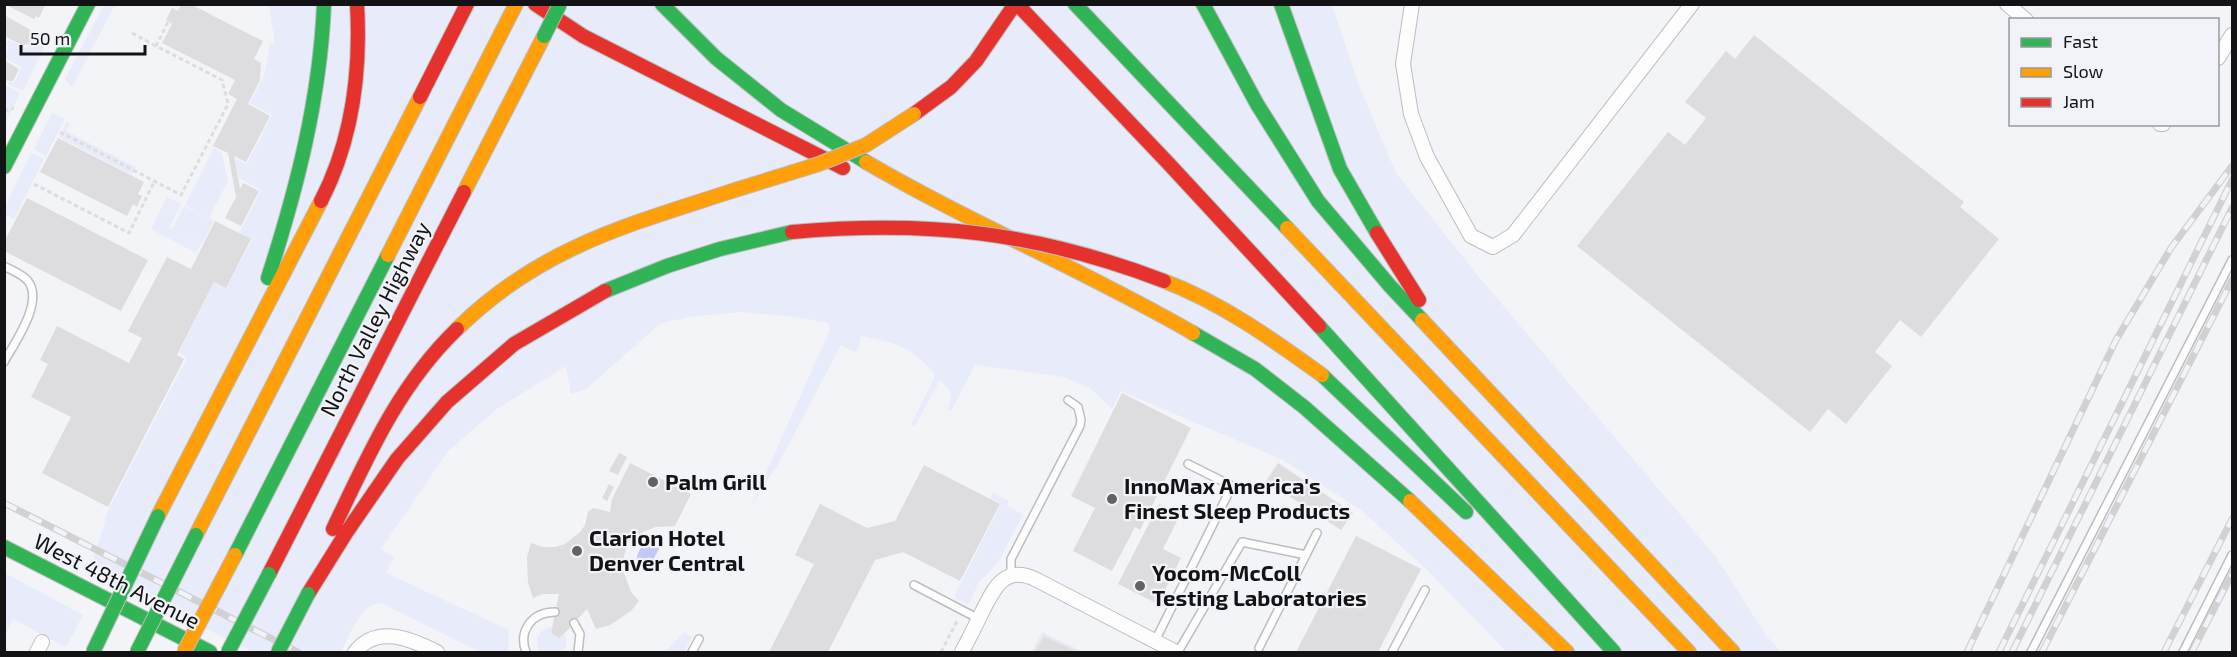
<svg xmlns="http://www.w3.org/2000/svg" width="2237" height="657" viewBox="0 0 2237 657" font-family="'Exo 2',sans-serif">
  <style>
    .built { fill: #e7e8f2 }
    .green { fill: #e8ebfa }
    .water { fill: #c4c9f4 }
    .building { fill: #dddde0 }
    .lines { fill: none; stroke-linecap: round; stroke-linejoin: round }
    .lane-casing { stroke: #bcbdbf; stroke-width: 10 }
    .street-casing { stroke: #bcbdbf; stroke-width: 16 }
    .fast-casing { stroke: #bcbdbf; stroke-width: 16 }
    .slow-casing { stroke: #bcbdbf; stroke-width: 16 }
    .jam-casing { stroke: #bcbdbf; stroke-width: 16 }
    .path { stroke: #ddddde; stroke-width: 3; stroke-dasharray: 4.5 3; stroke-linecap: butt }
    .lane { stroke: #fdfdfe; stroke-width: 7 }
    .street { stroke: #fdfdfe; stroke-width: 14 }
    .fast { stroke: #30b455; stroke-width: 14 }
    .slow { stroke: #ff9f0a; stroke-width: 14 }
    .jam { stroke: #e5322d; stroke-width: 14 }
    .rail-casing { stroke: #d1d1d2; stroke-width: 7 }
    .rail { stroke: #f1f3f9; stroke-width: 4.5; stroke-dasharray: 14; stroke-linecap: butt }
    .fast-bridge-casing { stroke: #bcbdbf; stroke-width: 16; stroke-linecap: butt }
    .slow-bridge-casing { stroke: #bcbdbf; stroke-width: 16; stroke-linecap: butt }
    .jam-bridge-casing { stroke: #bcbdbf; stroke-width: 16; stroke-linecap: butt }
    .fast-bridge { stroke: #30b455; stroke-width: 14 }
    .slow-bridge { stroke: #ff9f0a; stroke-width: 14 }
    .jam-bridge { stroke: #e5322d; stroke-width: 14 }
    .poi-dot { fill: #616264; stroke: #f1f3f9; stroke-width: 2 }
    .labels { text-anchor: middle; stroke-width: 4.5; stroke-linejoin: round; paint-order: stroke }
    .street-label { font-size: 22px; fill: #131315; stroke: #f1f3f9 }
    .poi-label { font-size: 22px; font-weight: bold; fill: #131315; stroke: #f1f3f9; text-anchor: start }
  </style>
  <rect width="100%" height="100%" fill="#f3f4f7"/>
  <path class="built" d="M1042 632 1083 652H1032Z"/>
  <path class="green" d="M104 5H115L72 87 65 79Z
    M269 5H1332L1359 86 1396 173 1479 277 1716 557 1765 634 1781 652H1507L1424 567 1361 510 1283 460 1121 391 1112 409 1090 388 1064 377 975 365 951 411 948 410 951 398 949 389 940 380 915 426 911 424 934 379V373C909 346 897 343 861 336L859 348 854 352 841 345 780 461 751 506 830 330 828 323 788 316 740 312 688 317 660 324 585 390 571 394 566 366 497 409 448 451 381 549 394 557 386 573 509 630 508 652H480L381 603C360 603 350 636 341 652H253L90 571 109 508 187 358 179 353 214 283 226 288 252 240 239 233 261 190 239 178 235 159 247 164 272 115 250 103 264 76 270 44 275 43Z
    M36 32 49 38 23 91 8 84 10 81 14 83 22 67 5 58 8 46 6 45 9 40 27 49Z
    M5 85 20 93 5 124Z
    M52 113 65 119 46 156 34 149Z
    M67 122 70 124 66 131 136 167 132 175 59 137Z
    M214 148 222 153 228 181 209 218 214 221 202 244 179 233 201 244 196 253 151 229 167 197 181 204 169 228 172 229 184 206 208 218 185 205Z
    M31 153 44 159 14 219 5 214V206Z
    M993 493 1009 501 1007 506 1023 514 998 563 979 582 970 602 966 603 956 599 955 595 1001 504 990 498Z
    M5 573 83 615 66 647 13 619 5 635Z
    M552 627 551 633 560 638 564 634C568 640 567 647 562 652H540C533 641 538 629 552 627Z
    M684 632 692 637 684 652H665Z"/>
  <path class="water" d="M652 538 659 543V549L649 567C626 575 639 541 652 538Z"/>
  <path class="building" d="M9 4H41L45 6 39 18 36 16 34 19 8 6Z
    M181 4H190L263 41 254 59 261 63 260 80 248 104 270 116 246 162 234 156 240 189 243 183 259 191 241 226 225 218 236 197 228 153 213 146 237 99 228 94 235 80 162 43 172 24 166 20 172 8 178 11Z
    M6 16 34 32 28 45 25 44 24 46 4 36Z
    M1754 35 1964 202 1960 207 1999 239 1921 337 1900 320 1875 352 1892 366 1846 424 1828 409 1810 432 1577 246 1668 132 1685 145 1706 118 1685 102 1726 51 1735 59Z
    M4 60 19 69 13 81 4 80Z
    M58 138 144 182 138 194 142 196 137 207 133 204 127 216 40 172Z
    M27 198 148 260 121 311 4 251V242Z
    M215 221 251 239 226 288 214 282 177 355 184 359 108 507 42 473 71 417 31 397 48 364 40 360 57 326 129 363 142 338 128 331 167 257 191 269Z
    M1122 393 1191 428 1140 530 1135 527 1112 571 1073 551 1095 508 1071 496Z
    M619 453 627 457 618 475 609 471Z
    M630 463 691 494 675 526 656 527 645 531 635 539 634 536 628 543 624 556 623 570 631 592 639 601 631 611 610 625 596 629 587 609 560 638 551 633 559 594H543L533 598 528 583 527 557 531 543 543 547H555L565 544 580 532 585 525 588 512 593 508 610 512 612 499Z
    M1278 463 1353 513 1341 530 1266 481Z
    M924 465 1000 504 960 581 903 552 875 560 828 652H769L814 564 795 555 820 504 867 528 895 521Z
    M609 484 614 487 607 501 602 498Z
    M1159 504 1180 515 1163 549 1181 558 1158 604 1118 584Z
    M1356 536 1421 569 1378 652H1296Z
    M1044 636 1077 652H1035Z"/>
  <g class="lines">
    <defs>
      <path id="lane" d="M4 266C13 271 22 274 28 281 44 302 15 342 4 362
        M1011 576V559L1080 426 1081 420 1078 407 1068 400
        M914 585 979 619
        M574 623 580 634 578 652
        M1155 641 1232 486 1188 464
        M1259 648 1317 533
        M526 652C518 631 532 612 555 612
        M692 652 699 639
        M1178 652 1242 542 1306 555
        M1392 652 1425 590
        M2031 652 2232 260
        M2183 652 2232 555"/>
      <path id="street" d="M1412 4 1403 64 1411 114 1427 157 1471 236 1493 247 1513 235 1692 4
        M2007 4 2026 20
        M2218 58 2232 35
        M2160 124H2163
        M37 652 42 642
        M355 652C377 624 411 639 437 652
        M962 652C968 640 975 627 981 614 993 591 1003 564 1035 579L1176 652"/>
      <path id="fast" d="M662 4 716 58 781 110 866 162
        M1075 4 1287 228
        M1203 4 1257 104 1318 201 1390 286 1422 320
        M1281 4 1340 169 1377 233
        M4 167 88 4
        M268 278C297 188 320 99 324 4
        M605 291 667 266 720 249 792 232
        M1319 326 1614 652
        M1193 333 1255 369 1304 407 1410 501
        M1322 375 1466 512
        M4 547 210 652
        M235 555 388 255"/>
      <path id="slow" d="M866 162C972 224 1086 271 1193 333
        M464 192 544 36
        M1287 228 1689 652
        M388 255 516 4
        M1422 320 1733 652
        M457 329C540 247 628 225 735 190
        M1410 501 1567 652
        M158 516 321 201
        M196 535 420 97"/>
      <path id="jam" d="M535 4 583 36 843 168
        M1017 4 1169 164 1319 326
        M420 97 467 4
        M914 114 951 87 976 61 1015 4
        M321 201C352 141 361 71 357 4
        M1377 233 1419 300
        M333 529C368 456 398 386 457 329
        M269 574 464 192
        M308 594 346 533 397 459 447 402 514 344 605 291"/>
    </defs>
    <use href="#lane" class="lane-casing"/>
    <use href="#street" class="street-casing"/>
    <use href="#fast" class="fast-casing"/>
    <use href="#slow" class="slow-casing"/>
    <use href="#jam" class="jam-casing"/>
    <path class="path" d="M132 33 156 46
      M4 111 14 108
      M60 132 181 195 228 104 222 80 156 46 168 22
      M34 184 129 233 154 182
      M941 652 958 619"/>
    <use href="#lane" class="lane"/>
    <use href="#street" class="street"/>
    <use href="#fast" class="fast"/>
    <use href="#slow" class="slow"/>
    <use href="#jam" class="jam"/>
    <defs>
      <path id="rail" d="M4 503 298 652
        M1967 652 2116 340 2171 248 2232 166
        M1999 652 2232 180
        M2012 652 2232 208
        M2042 652 2232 280
        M2164 652 2232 519
        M2192 652 2232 574"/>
    </defs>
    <use href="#rail" class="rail-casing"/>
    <use href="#rail" class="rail"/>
    <defs>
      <path id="fast-bridge" d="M544 36 560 4
        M93 652 158 516
        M137 652 196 535
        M228 652 269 574
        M278 652 308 594"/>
      <path id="slow-bridge" d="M735 190 819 164 866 145 914 114
        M1164 281C1222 303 1272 339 1322 375
        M184 652 235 555"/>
      <path id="jam-bridge" d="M792 232C928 220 1036 232 1164 281"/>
    </defs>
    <use href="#fast-bridge" class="fast-bridge-casing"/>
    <use href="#slow-bridge" class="slow-bridge-casing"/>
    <use href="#jam-bridge" class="jam-bridge-casing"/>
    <use href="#fast-bridge" class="fast-bridge"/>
    <use href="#slow-bridge" class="slow-bridge"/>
    <use href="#jam-bridge" class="jam-bridge"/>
  </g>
  <g class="poi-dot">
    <circle cx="653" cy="482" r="6"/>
    <circle cx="1112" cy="499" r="6"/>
    <circle cx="577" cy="551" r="6"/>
    <circle cx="1140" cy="586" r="6"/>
  </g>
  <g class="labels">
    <g class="street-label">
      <text transform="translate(375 319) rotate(-63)" y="8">North Valley Highway</text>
      <text transform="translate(117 581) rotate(27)" y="8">West 48th Avenue</text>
    </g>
    <g class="poi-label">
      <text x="665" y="490">Palm Grill</text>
      <text x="1124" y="494">InnoMax America's<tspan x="1124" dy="25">Finest Sleep Products</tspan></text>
      <text x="589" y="546">Clarion Hotel<tspan x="589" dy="25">Denver Central</tspan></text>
      <text x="1152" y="581">Yocom-McColl<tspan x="1152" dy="25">Testing Laboratories</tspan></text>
    </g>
  </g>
  <rect width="2237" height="657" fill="none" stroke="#131315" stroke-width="12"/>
  <rect x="2009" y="18" width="210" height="108" fill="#f1f3f9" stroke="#98999e" stroke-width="1.5"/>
  <rect x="2021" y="38" width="30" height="9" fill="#30b455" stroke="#98999e" stroke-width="1.5"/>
  <text x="2063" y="48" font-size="18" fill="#131315">Fast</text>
  <rect x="2021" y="68" width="30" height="9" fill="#ff9f0a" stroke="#98999e" stroke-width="1.5"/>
  <text x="2063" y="78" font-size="18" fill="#131315">Slow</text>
  <rect x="2021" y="98" width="30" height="9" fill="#e5322d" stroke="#98999e" stroke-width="1.5"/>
  <text x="2063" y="108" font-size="18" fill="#131315">Jam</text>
  <path d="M21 45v9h124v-9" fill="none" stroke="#131315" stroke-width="3"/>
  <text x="30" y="45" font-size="18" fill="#131315" stroke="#f1f3f9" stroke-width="4.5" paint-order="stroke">50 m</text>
</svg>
